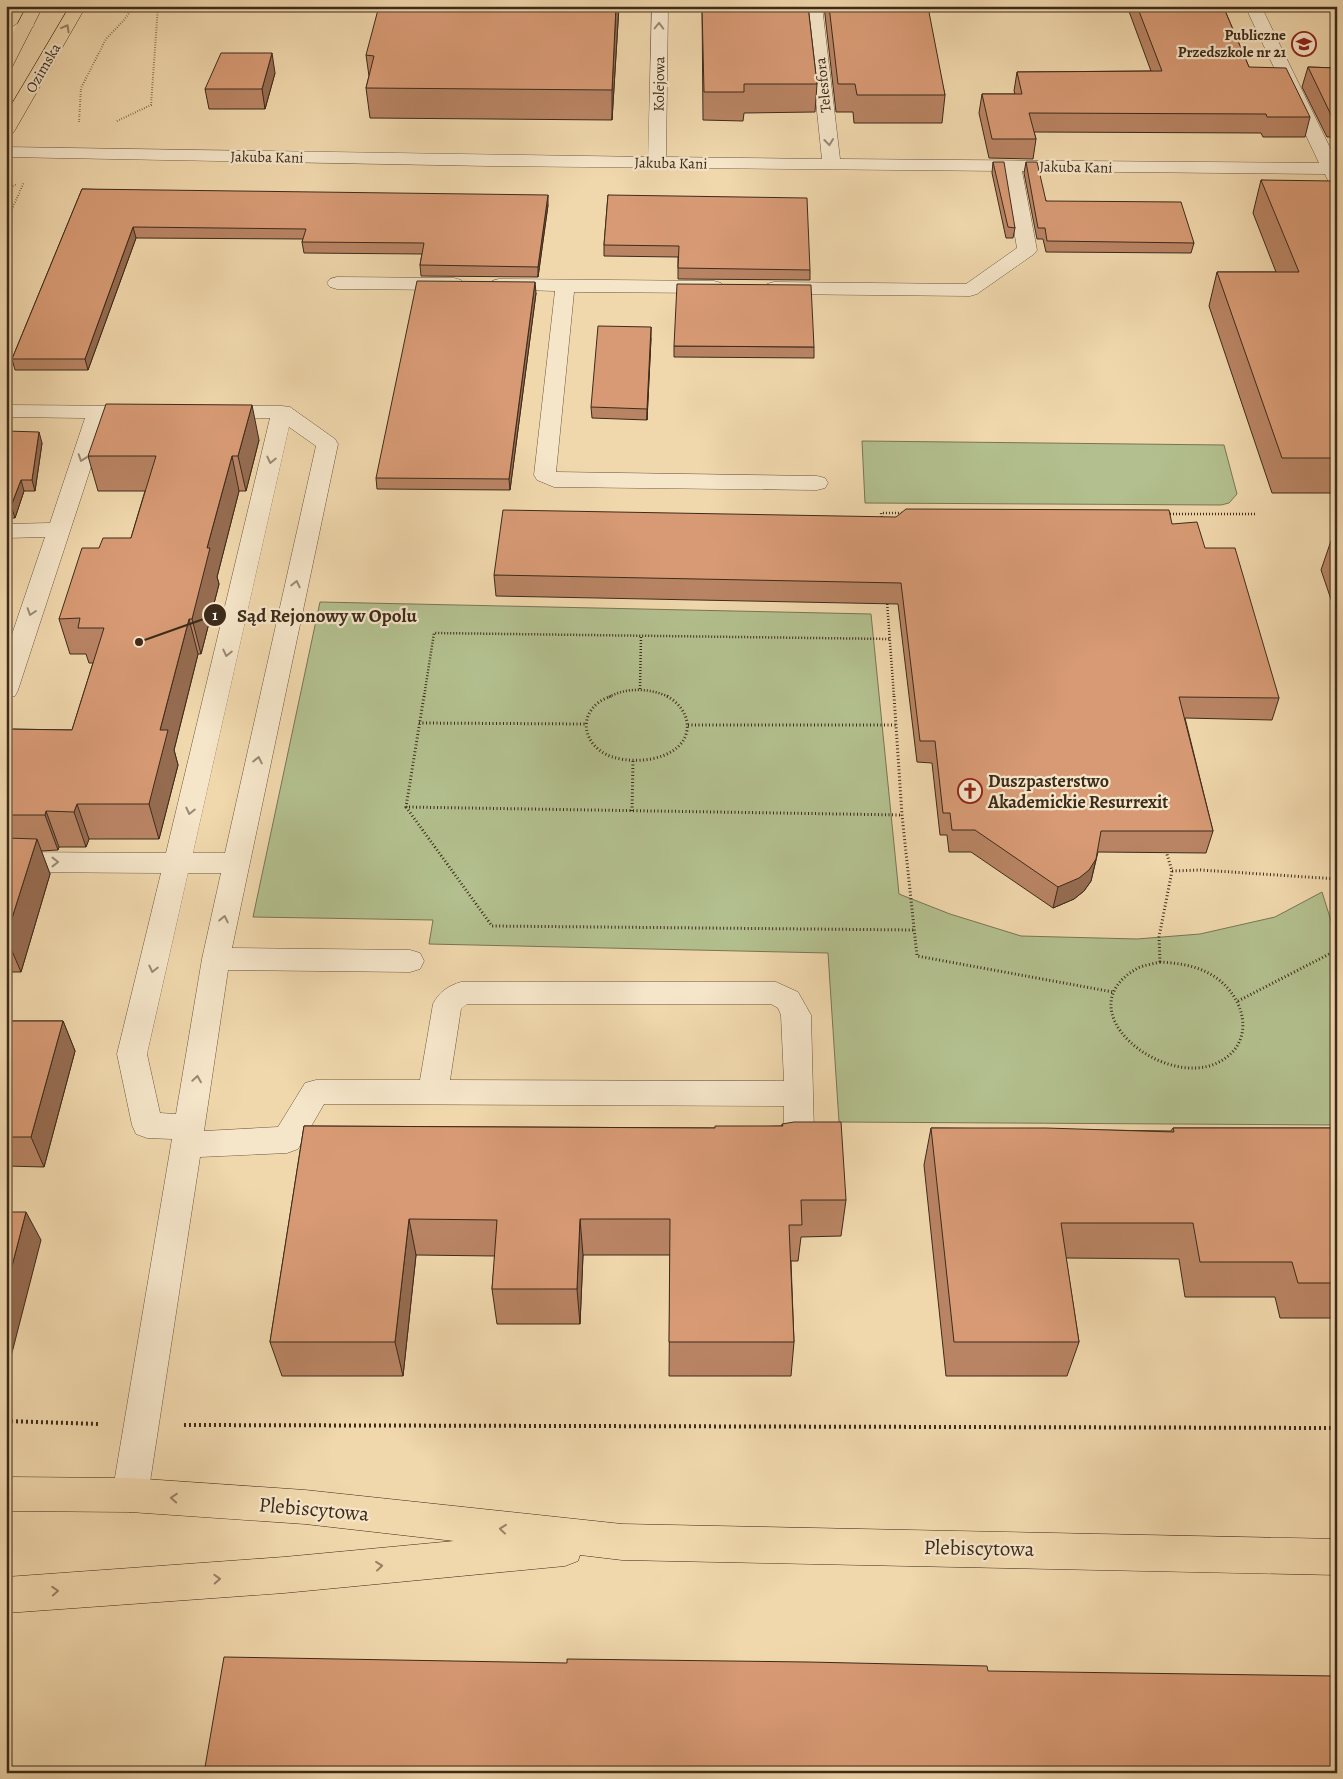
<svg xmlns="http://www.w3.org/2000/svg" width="1343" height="1779" viewBox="0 0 1343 1779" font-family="Alegreya,serif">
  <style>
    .green { fill: #b3bf8e; stroke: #787554 }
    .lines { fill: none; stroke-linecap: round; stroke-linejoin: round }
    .minor-casing { stroke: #6a563f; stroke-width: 1 }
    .major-casing { stroke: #3d2b1b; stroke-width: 1 }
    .path-far3 { stroke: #3d2b1b; stroke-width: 2; stroke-dasharray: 0.5 2; stroke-linecap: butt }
    .path-far2 { stroke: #3d2b1b; stroke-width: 2.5; stroke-dasharray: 1 2; stroke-linecap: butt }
    .path-far1 { stroke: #3d2b1b; stroke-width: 3; stroke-dasharray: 1 2.5; stroke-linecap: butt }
    .path { stroke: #3d2b1b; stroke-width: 4; stroke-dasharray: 2 3; stroke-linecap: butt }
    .minor { fill: #f5e5c9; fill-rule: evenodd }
    .major { fill: #f0d7ac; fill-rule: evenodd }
    .wall { fill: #b98464; stroke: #3d2b1b }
    .shaded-wall { fill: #966c51; stroke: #3d2b1b }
    .building { fill: #d79a74; stroke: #3d2b1b }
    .oneway { stroke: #998872 }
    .oneway2 { stroke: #968164 }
    .labels { text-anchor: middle; stroke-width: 4.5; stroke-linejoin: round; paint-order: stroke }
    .far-poi-label { font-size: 15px; font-weight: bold; fill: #3d2b1b; stroke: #f5e5c9; text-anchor: end }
    .far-street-label { font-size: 15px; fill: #3d2b1b; stroke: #f5e5c9 }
    .poi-label { font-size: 18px; font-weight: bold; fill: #3d2b1b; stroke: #f5e5c9; text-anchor: start }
    .near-street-label { font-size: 21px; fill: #3d2b1b; stroke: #f5e5c9 }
    .leader { fill: none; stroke: #3d2b1b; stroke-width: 2 }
    .callout-dot { fill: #3d2b1b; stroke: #f5e5c9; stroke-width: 2 }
    .mark-label { font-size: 15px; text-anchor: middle; font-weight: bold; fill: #fff }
    .callout-label { font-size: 19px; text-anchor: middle; font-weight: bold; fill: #3d2b1b; stroke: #f5e5c9; stroke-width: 4.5; stroke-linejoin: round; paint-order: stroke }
  </style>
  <rect width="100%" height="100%" fill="#f0d7ac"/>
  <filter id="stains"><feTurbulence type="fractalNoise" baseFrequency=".004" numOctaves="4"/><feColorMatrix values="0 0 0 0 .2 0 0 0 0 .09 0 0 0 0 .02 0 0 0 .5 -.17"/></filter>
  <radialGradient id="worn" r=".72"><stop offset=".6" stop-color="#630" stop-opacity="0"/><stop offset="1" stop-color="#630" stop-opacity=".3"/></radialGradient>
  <path class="green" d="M862 441 1224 445 1237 494 1229 503 1221 505 865 503Z
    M320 602 871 614 899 894 950 914 1021 936 1137 939 1200 934 1275 917 1322 892 1337 940V1125L839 1122 828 953 429 944 433 920 253 917Z"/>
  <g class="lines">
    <defs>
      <path id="minor" d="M652 6H668L666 157 822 159 806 6H822L840 159 1319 163 1245 6H1261L1337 162V186L1330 185 1325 174 1022 171 1037 250 1034 254 977 294 970 296 774 294 767 292 764 288 767 284 774 282 966 284 1017 248 1004 171 489 166 6 157V147L648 157Z
        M26 20 32 22 34 25C29 33 16 42 6 44V31L20 22Z
        M337 277 454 278 461 280 464 284 461 288 454 290 337 289 330 287 327 283 330 279Z
        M499 279 714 281 721 283 724 287 721 291 714 293 574 292 556 472 817 476 825 478 828 483 825 488 817 490 554 487 537 480 534 475 555 291 492 289 489 285 492 281Z
        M6 405 140 406 148 407 151 412 148 417 140 418H107L18 690 15 696 6 698V652L45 537 6 538V524L50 523 85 418 6 417Z
        M215 406H282L290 407 335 439 338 444 232 948 410 950 420 953 424 961 420 969 410 972 228 970 204 1131 278 1127 305 1083 316 1080H420L433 1004C439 992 448 986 461 982H776L798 992 811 1015 814 1133C804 1155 792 1163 768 1155L764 1146 768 1137 780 1133 784 1129V1106L324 1104 298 1149 287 1153 200 1157 148 1495 142 1507 130 1512 118 1507 112 1495 172 1139 147 1138 136 1134 132 1125 117 1054 161 873 6 872V852L166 853 270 418H215L207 417 204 412 207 407ZM289 427 316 446 225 853H193ZM188 873H221L202 959 176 1114 160 1113 147 1054ZM467 1004H771L778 1008 781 1015 784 1081 450 1080 461 1009Z"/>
      <path id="major" d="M27 6H43L14 63 12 67 6 68V46Z
        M70 6H86L15 130 12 134 6 135V114Z
        M6 1477 130 1478 305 1490 622 1524 1337 1539V1575L622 1560 580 1555 578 1561 565 1566 284 1593 6 1613V1577L284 1557 454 1541 305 1524 130 1512 6 1511Z"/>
    </defs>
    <use href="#minor" class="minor-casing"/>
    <use href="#major" class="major-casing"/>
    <path class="path-far3" d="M117 121 151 105 158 6
      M79 122 81 88 106 39 125 19 134 6
      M6 189 17 184
      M6 223 24 182"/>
    <path class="path-far2" d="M1167 514H1255
      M882 520 881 513H903
      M887 601 894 697
      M640 689 641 636
      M424 697 434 633 890 639
      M609 697C627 687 650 688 669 697"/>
    <path class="path-far1" d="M424 696 406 807 902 815
      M611 696C607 698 601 700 598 703 580 717 584 740 602 752 624 767 682 763 687 730 689 715 679 703 667 696
      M894 696 902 815 917 956 1113 992
      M419 723 585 724
      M688 725H896
      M406 807 492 926 915 930
      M632 811 633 761
      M1166 851 1172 871 1201 870 1337 879
      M1160 962C1179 963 1199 966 1215 977 1246 998 1257 1044 1217 1063 1162 1089 1063 1009 1138 968 1144 965 1153 964 1160 962Z
      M1160 962 1159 937 1172 871
      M1238 1001 1337 950"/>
    <path class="path" d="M6 1421 98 1424
      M184 1425 1337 1428"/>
    <use href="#minor" class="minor"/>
    <use href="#major" class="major"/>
  </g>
  <path class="wall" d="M619 6 612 120 370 118 366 88 369 76 366 55Z
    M702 6H808L817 84 815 112 744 113 743 121 703 120Z
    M824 6H923L945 95 942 123H854L853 112H836Z
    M1127 6H1223L1249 67 1310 117 1305 137H1263L1261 133 1034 132 1036 139 1033 159 989 158 979 113 982 94H1015L1014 91 1017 72 1151 71Z
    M1308 67 1337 68V137H1327L1302 87Z
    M275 73 265 109H209L205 89Z
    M993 162 1015 228 1013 238H1006L992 173Z
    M1026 162 1046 201 1194 243 1191 253 1046 252 1043 239H1037L1024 173Z
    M1261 180 1337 188V493H1272L1209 306 1217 272H1276L1253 213Z
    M82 189 548 205 538 277 421 276 420 265 422 254 304 253 302 242 303 239 136 238 88 370H15L12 359Z
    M608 195 810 270V280L678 279V257L604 256V245Z
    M536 293 510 490 377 489 376 478Z
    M651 338 647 420 592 418 591 407Z
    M674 346 814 347V358L674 357Z
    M6 431 42 443 35 491H24L15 518H6Z
    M259 440 246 491H239L217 577 219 584 201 654H198L174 750 178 765 159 839H89L86 847H59L58 850 41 851 50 874 21 972H6V729L72 730 93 663H89L86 654H70L59 619 99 548 131 538 145 491H98L88 456Z
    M1172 524 1205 548 1279 698 1272 720 1185 718 1213 831 1206 853 1098 852 1091 881 1084 891 1074 899 1053 908 971 852H949L947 835H940L932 763 917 762 898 604 496 596 494 575Z
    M1333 535H1337V617L1321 570Z
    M6 1021H63L75 1051 44 1167 6 1166Z
    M782 1124 846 1200 841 1236 801 1237 798 1261H791L794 1342 791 1376H669L670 1255H583L580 1324H497L492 1289 495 1256 416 1255 403 1376H282L270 1342 304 1126 715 1128 782 1126Z
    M931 1128 1171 1131 1173 1128H1337V1318H1280L1275 1297H1185L1179 1259 1066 1258 1079 1342 1067 1376H946L924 1165Z"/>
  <path class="shaded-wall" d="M616 6H619L612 120V90Z
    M272 53 275 73 265 109 262 89Z
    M548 195V205L538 277V267Z
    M133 227 136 238 88 370 85 359Z
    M535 282 536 293 510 490 509 479Z
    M651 327V338L647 420V409Z
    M252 405 259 440 246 491 238 456Z
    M39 432 42 443 35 491 32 480Z
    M232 456 239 491 217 577 219 584 201 654 192 619 207 548Z
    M21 480 24 491 15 518 11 506Z
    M189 619 198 654 174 750 178 765 159 839 149 804 160 730Z
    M77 804 89 839 86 847 74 812Z
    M46 811 59 847 58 850 45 815Z
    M37 839 50 874 21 972 6 937Z
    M1096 859 1091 881 1084 891 1074 899 1053 908 1058 887Z
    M63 1021 75 1051 44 1167 31 1137Z
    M26 1212 41 1240 6 1376V1289Z
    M409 1219 416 1255 403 1376 395 1342Z
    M580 1219 583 1255 580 1324 577 1289Z"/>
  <path class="building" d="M379 6H616L612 90 366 88 374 56 366 55Z
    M702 6H808L817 84H744V92H704Z
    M829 6H923L924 7H928L945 95H857L855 84H838Z
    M1137 6H1223L1249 67 1286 68 1310 117H1267L1266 114 1029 113 1036 139H992L982 94H1022L1017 72 1162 71Z
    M221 53H272L262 89H205Z
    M1308 67 1337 68V117H1332Z
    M993 162H1004L1015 228 1008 227Z
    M1026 162H1037L1046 201 1181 202 1194 243 1047 241 1045 228H1038Z
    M1261 180 1334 181 1337 188V458H1282L1217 272H1299Z
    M82 189 548 195 538 267 420 265 424 243 302 242 306 229 133 227 85 359H12Z
    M608 195 807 198 810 270 678 268 679 246 604 245Z
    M417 281 535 282 509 479 376 478Z
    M677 284 811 285 814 347 674 346Z
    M598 326 651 327 647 409 591 407Z
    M106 404 252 405 238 456H232L207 548H210L192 619H189L160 730H168L149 804H77L74 812 46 811 45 815H6V729L72 730 104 628H78L80 618 59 619 82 548H99L103 538H131L156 456H88Z
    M6 431 39 432 32 480H21L11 506H6Z
    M906 509 1169 510 1172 524 1197 522 1205 548H1235L1279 698 1179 697 1213 831H1101L1096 859 1089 870 1079 878 1058 887 975 830H952L950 813H943L935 741H920L901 583 494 575 503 510 896 517Z
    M1333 535H1337V546Z
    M6 838 37 839 6 937Z
    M6 1021H63L31 1137H6Z
    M794 1122H841L846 1200H801L802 1225H789L794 1342H669L670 1219H580L577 1289H492L497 1220 409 1219 395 1342H270L304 1126 715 1128V1126H783L782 1124Z
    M931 1128H1046L1174 1132 1173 1128H1337V1283H1298L1292 1262H1200L1193 1223H1061L1079 1342H954Z
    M6 1212H26L6 1289Z
    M224 1657 567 1663V1659L808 1662 987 1666 988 1671 1335 1676 1337 1686V1773H204Z"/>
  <defs><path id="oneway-chevron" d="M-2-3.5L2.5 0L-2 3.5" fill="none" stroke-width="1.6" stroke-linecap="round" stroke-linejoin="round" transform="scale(1.25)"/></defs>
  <g class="oneway">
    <use href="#oneway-chevron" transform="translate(659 26) rotate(-89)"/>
    <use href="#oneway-chevron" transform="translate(829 142) rotate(84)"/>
    <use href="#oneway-chevron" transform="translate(82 458) rotate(109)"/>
    <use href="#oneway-chevron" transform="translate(271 460) rotate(103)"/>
    <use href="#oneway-chevron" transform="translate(296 584) rotate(-77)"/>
    <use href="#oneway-chevron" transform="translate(31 612) rotate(108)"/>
    <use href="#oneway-chevron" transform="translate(227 653) rotate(103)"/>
    <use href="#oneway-chevron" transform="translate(258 760) rotate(-78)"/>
    <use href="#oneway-chevron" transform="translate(190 811) rotate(103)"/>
    <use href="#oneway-chevron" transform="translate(55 862)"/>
    <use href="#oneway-chevron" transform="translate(224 919) rotate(-78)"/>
    <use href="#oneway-chevron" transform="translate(153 969) rotate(103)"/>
    <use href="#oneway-chevron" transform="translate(197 1079) rotate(-81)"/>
  </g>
  <g class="oneway2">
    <use href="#oneway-chevron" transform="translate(66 28) rotate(-61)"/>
    <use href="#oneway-chevron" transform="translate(174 1498) rotate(-176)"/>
    <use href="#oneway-chevron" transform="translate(503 1529) rotate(-174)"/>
    <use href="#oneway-chevron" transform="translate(379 1566) rotate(-6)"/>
    <use href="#oneway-chevron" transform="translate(217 1579) rotate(-3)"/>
    <use href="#oneway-chevron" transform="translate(55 1591) rotate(-4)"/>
  </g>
  <defs>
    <symbol id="school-ring" viewBox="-11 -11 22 22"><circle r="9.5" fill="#f5e5c9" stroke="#8f2418" stroke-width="1.5"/><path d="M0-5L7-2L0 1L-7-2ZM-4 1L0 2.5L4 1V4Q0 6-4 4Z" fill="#8f2418"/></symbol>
    <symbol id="church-ring" viewBox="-11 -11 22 22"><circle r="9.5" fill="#f5e5c9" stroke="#8f2418" stroke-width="1.5"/><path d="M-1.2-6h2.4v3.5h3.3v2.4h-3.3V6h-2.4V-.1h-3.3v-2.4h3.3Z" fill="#8f2418"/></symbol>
  </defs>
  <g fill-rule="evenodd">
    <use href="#school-ring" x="1290" y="30" width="28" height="28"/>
    <use href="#church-ring" x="956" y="777" width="28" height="28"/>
  </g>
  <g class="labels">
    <g class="far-poi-label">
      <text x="1286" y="40">Publiczne<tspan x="1286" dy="17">Przedszkole nr 21</tspan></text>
    </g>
    <g class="far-street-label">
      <text transform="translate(43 68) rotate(-60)" y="5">Ozimska</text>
      <text transform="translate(659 84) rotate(-89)" y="5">Kolejowa</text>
      <text transform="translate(823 85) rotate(-96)" y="5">Telesfora</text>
      <text transform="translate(267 157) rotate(1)" y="5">Jakuba Kani</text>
      <text transform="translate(671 163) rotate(1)" y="5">Jakuba Kani</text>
      <text transform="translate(1076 167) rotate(1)" y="5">Jakuba Kani</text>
    </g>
    <g class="poi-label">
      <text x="988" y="787">Duszpasterstwo<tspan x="988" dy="21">Akademickie Resurrexit</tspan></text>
    </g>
    <g class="near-street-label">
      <text transform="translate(314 1509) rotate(5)" y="7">Plebiscytowa</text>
      <text transform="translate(979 1548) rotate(1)" y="7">Plebiscytowa</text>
    </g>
  </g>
  <path class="leader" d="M139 642L215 615"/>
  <g class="callout-dot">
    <circle cx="139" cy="642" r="5"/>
    <circle cx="215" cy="615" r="12"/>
  </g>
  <g class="mark-label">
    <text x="215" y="620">1</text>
  </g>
  <g class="callout-label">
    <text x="327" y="622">Sąd Rejonowy w Opolu</text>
  </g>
  <rect width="1343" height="1779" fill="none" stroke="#f0d7ac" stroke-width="25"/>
  <rect x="8" y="8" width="1328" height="1764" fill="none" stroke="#3d2b1b" stroke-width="2.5"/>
  <rect x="12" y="12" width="1318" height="1754" fill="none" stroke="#3d2b1b"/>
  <rect width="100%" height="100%" filter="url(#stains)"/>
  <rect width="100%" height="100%" fill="url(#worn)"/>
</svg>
